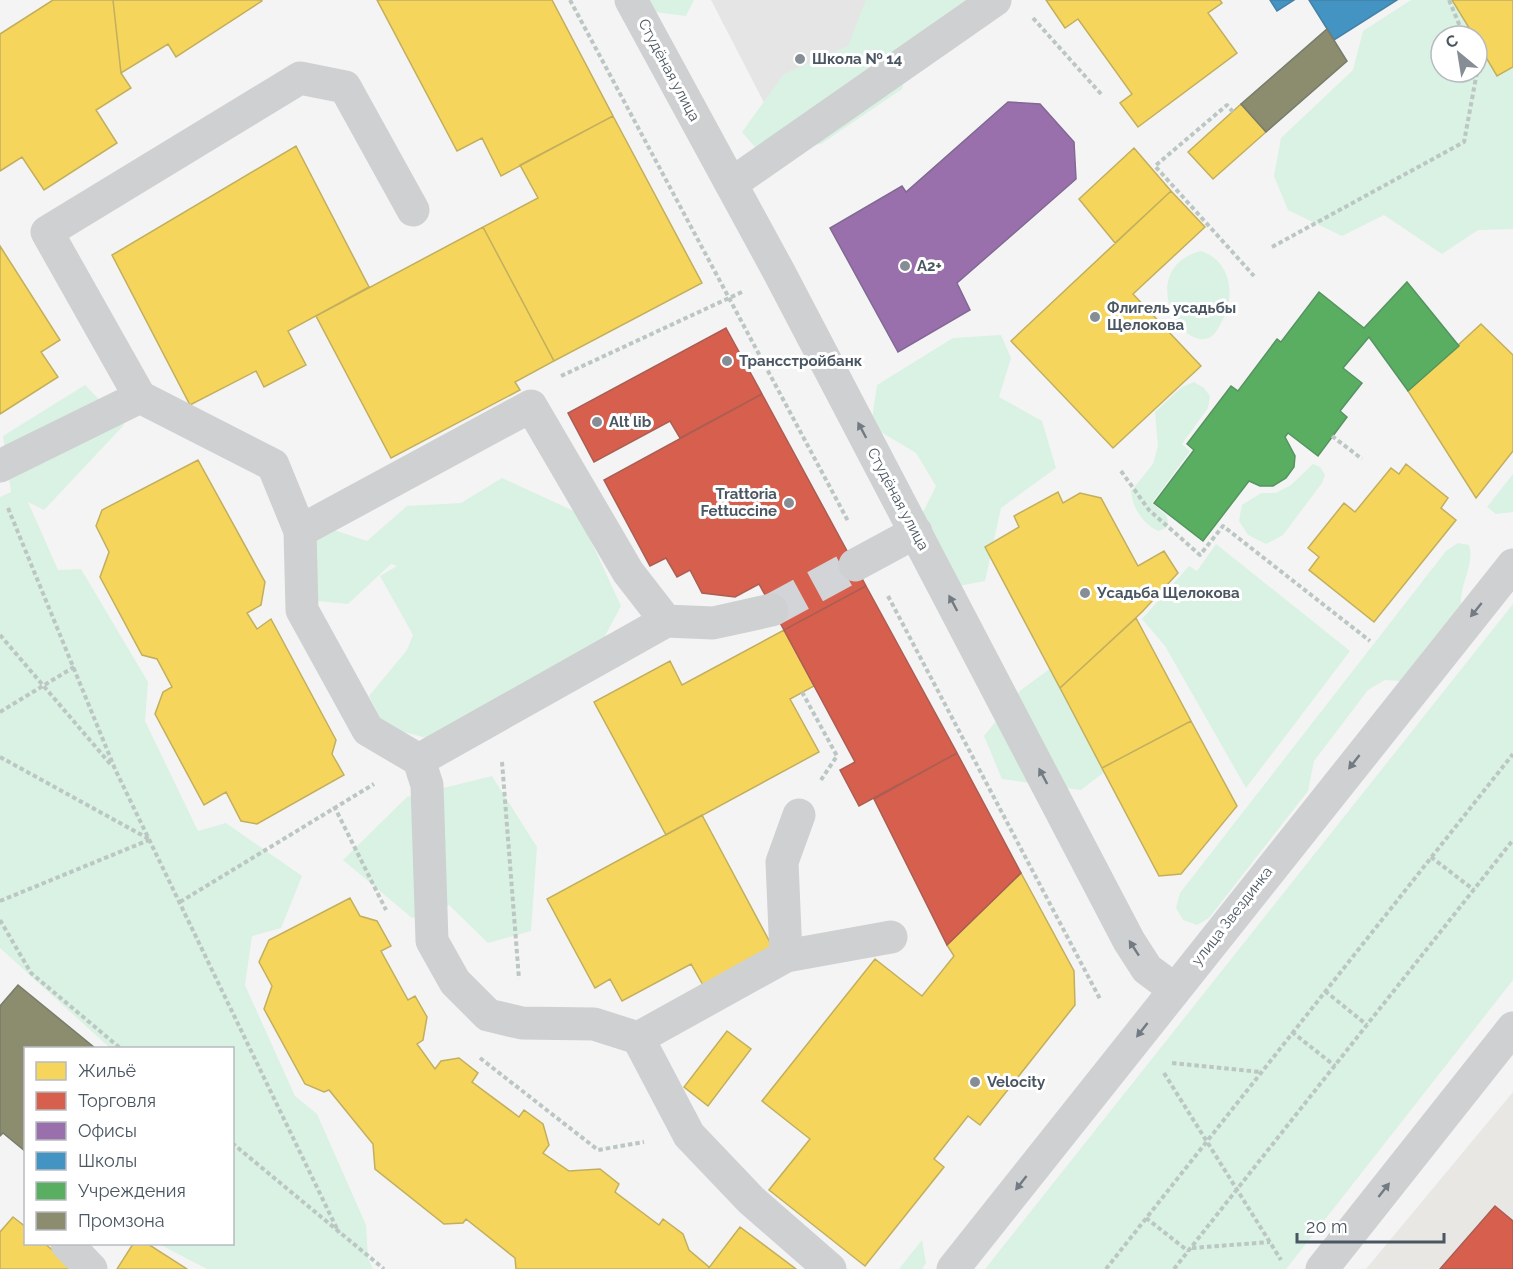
<svg xmlns="http://www.w3.org/2000/svg" width="1513" height="1269" viewBox="0 0 1513 1269" font-family="Raleway,sans-serif">
  <style>
    .commercial { fill: #e8e7e3 }
    .education { fill: #e6e5e6 }
    .green { fill: #d9f2e3; fill-rule: evenodd }
    .homes { fill: #f6d55c; stroke: #c2af5e; stroke-width: 1.5 }
    .shops { fill: #d6604d; stroke: #ac5d53; stroke-width: 1.5 }
    .offices { fill: #9970ab; stroke: #816895; stroke-width: 1.5 }
    .schools { fill: #4393c3; stroke: #4581a6; stroke-width: 1.5 }
    .public { fill: #5aae61; stroke: #559461; stroke-width: 1.5 }
    .industry { fill: #8c8c6e; stroke: #787c6a; stroke-width: 1.5 }
    .lines { fill: none; stroke-linecap: round; stroke-linejoin: round }
    .minor-tunnel { stroke: #d2d4d7; stroke-width: 33; stroke-dasharray: 33 16; stroke-linecap: butt }
    .path { stroke: #bcc7c4; stroke-width: 4; stroke-dasharray: 4.5 3; stroke-linecap: butt }
    .minor { stroke: #ced0d2; stroke-width: 33 }
    .oneway { fill: #727b83 }
    .poi-dot { fill: #868d94; stroke: #fff; stroke-width: 2 }
    .labels { text-anchor: middle; stroke-width: 6; stroke-linejoin: round; paint-order: stroke }
    .poi-label { font-size: 15px; font-weight: bold; fill: #4a5661; stroke: #fff; text-anchor: start }
    .street-label { font-size: 15px; fill: #4a5661; stroke: #fff }
  </style>
  <rect width="100%" height="100%" fill="#f4f4f4"/>
  <path class="commercial" d="M1513 1092V1269H1366Z"/>
  <path class="education" d="M711 0H948L772 118Z"/>
  <path class="green" d="M644 0H694L686 16 648 11Z
    M866 0H976L911 48 902 89 821 144 760 153 742 132 784 74 848 46Z
    M1411 0H1513V229L1478 230 1442 254 1384 215 1342 236 1288 210 1274 176 1281 138 1353 70 1363 31ZM1441 36H1477V72H1441Z
    M1201 251C1232 261 1236 298 1221 323 1217 330 1214 338 1205 339 1176 344 1139 267 1201 251Z
    M1001 335 1011 358 999 397 1042 421 1056 468 1001 508 985 581 943 589 909 540 936 486 916 453 871 426 877 385 953 338Z
    M1194 382 1204 388 1210 396 1208 408 1182 444 1190 451 1152 503 1166 515 1168 522 1166 528 1158 531C1143 524 1132 507 1131 491L1153 464 1158 446 1155 412 1182 387Z
    M85 385 124 425 44 510 28 502 58 570 81 569 148 682 145 721 198 831 226 823 302 876 281 928 252 936 245 985 295 1096 317 1114 366 1225 368 1258 373 1269H207L159 1244H232V1048H110L0 948V497L11 492 3 436Z
    M1313 464 1320 467 1325 475 1322 483 1283 535 1266 544 1248 535 1239 521 1242 505 1261 493H1276L1291 485Z
    M1513 474V512L1496 514 1487 507Z
    M502 478 578 513 621 606 588 668 461 747 385 727 369 696 407 650 413 635 380 576 397 566 391 564 348 604 299 599 293 553 322 526 367 541 407 506 461 503Z
    M1458 543 1469 545C1475 564 1460 583 1461 604L1400 681 1385 680 1368 690 1314 761 1308 791 1209 918 1197 925 1183 920 1176 908 1180 893 1446 551Z
    M1216 544 1350 651 1246 788 1165 646 1142 619 1189 566 1197 571Z
    M1513 604V980L1294 1259 1286 1269H985Z
    M1051 668 1121 710 1133 750 1081 790 1002 779 984 736 1021 690Z
    M492 776 537 847 531 931 488 943 449 905 412 918 343 860 407 797Z
    M922 1240 926 1263 922 1269H899Z"/>
  <path class="homes" d="M53 0H113L121 73 131 88 96 110 117 143 44 190 22 157 0 171V34Z
    M113 0H261L262 1 176 57 168 44 121 73Z
    M377 0H552L613 116 501 176 482 138 457 151Z
    M1046 0H1220L1222 3 1208 13 1237 53 1138 127 1120 103 1132 94 1078 19 1065 28Z
    M1452 0H1513V67L1497 76 1477 42V36H1474Z
    M1241 104 1266 132 1213 179 1188 152Z
    M613 116 702 283 554 361 483 227 538 198 520 165Z
    M296 146 369 287 288 331 306 365 264 387 256 371 190 405 112 255Z
    M1134 148 1171 191 1115 243 1079 199Z
    M1171 191 1205 227 1133 294 1201 366 1113 448 1011 341Z
    M483 227 554 361 515 382 520 390 391 458 316 316Z
    M0 246 60 340 41 352 58 377 0 414Z
    M1481 324 1513 355V451L1476 498 1408 391Z
    M198 460 265 582 261 605 247 613 257 629 271 619 336 740 332 754 344 775 257 824 241 821 226 792 204 805 155 714 163 692 172 687 157 659 142 655 100 577 109 552 96 526 102 510Z
    M1406 464 1448 498 1441 508 1456 520 1374 622 1309 570 1319 557 1308 548 1344 503 1355 512 1391 468 1399 474Z
    M1058 492 1063 503 1080 493 1101 498 1138 566 1164 551 1178 573 1142 612 1060 688 985 547 1019 527 1014 516Z
    M1136 618 1191 721 1102 768 1060 688Z
    M784 630 814 686 790 699 819 752 666 835 594 702 670 661 682 685Z
    M1191 721 1237 806 1181 874 1159 876 1102 768Z
    M702 815 773 948 703 985 691 964 622 1001 610 979 595 988 547 899Z
    M1021 873 1074 971 1075 1005 980 1125 968 1116 934 1159 944 1167 865 1266 769 1190 810 1139 762 1101 875 959 922 996 954 956 947 945Z
    M350 898 360 916 377 921 391 946 381 951 408 1000 415 996 427 1017 423 1040 417 1044 435 1069 441 1061 459 1058 478 1073 472 1082 519 1117 524 1110 543 1124 549 1145 543 1153 569 1171 600 1169 619 1184 615 1192 659 1225 663 1219 683 1234 689 1250 709 1267 708 1269H516L515 1258 466 1219 463 1223 444 1224 375 1169 373 1144 329 1090 324 1092 305 1084 264 1009 272 986 259 962 269 940Z
    M727 1031 751 1049 708 1106 684 1087Z
    M13 1217 26 1227V1244H45L76 1269H0V1232Z
    M740 1227 796 1269H708Z
    M133 1244H148L187 1269H117Z"/>
  <path class="shops" d="M726 328 762 394 680 438 670 421 594 462 568 413Z
    M762 394 866 586 784 630 759 584 735 597 702 593 690 570 677 577 666 558 650 566 604 480Z
    M866 586 957 753 859 806 840 770 855 762 784 630Z
    M957 753 1021 873 947 945 874 799Z
    M1495 1206 1513 1221V1269H1440Z"/>
  <path class="offices" d="M1008 102 1040 104 1074 142 1076 179 957 283 970 310 898 352 830 228 902 186 906 192Z"/>
  <path class="schools" d="M1270 0H1294L1277 11Z
    M1309 0H1397L1334 40Z"/>
  <path class="public" d="M1407 282 1459 346 1408 391 1369 337 1343 368 1362 383 1340 411 1347 417 1318 456 1288 433 1285 437 1295 456 1294 467 1286 478 1273 486H1260L1249 481 1203 541 1154 503 1194 450 1187 444 1231 386 1238 391 1277 339 1281 342 1319 292 1364 328Z"/>
  <path class="industry" d="M1327 29 1347 61 1266 132 1241 104Z
    M18 985 95 1048H26V1152L3 1133 0 1136V1006Z"/>
  <g class="lines">
    <path class="minor-tunnel" d="M772 610 855 565"/>
    <path class="path" d="M570 0 848 521
      M1449 0 1464 36
      M1033 18 1101 94
      M1233 112 1227 105 1155 166 1254 276
      M1272 247 1464 142 1477 72
      M561 376 742 292
      M1332 436 1362 459
      M1121 471 1149 510 1200 555 1223 526 1370 641
      M8 508 115 769 339 1233
      M888 596 1100 999
      M0 635 112 766
      M802 692 837 756 821 780
      M0 712 74 667
      M0 757 149 839
      M502 762 519 979
      M334 806 386 910
      M1431 857 1474 890
      M0 901 149 840
      M180 902 374 784
      M0 920 31 973 120 1048
      M1325 991 1367 1025
      M1292 1032 1335 1066
      M480 1058 598 1150 644 1142
      M1172 1063 1260 1072
      M1164 1073 1281 1260
      M232 1143 384 1269
      M1146 1218 1188 1251
      M1192 1248 1270 1242
      M1106 1269 1513 754
      M1174 1269 1513 840"/>
    <path class="minor" d="M631 0 779 272 1129 941 1147 969 1174 989
      M731 184 995 0
      M140 397 273 465 300 531 302 610 368 730 419 760 427 785 432 941 455 982 488 1015 522 1023 594 1024 638 1038 786 956 782 862 799 815
      M0 466 140 397 47 232 300 78 345 87 413 210
      M300 531 531 406 628 572 666 621
      M855 565 916 532
      M419 760 666 621 713 623 772 610
      M786 956 891 937
      M638 1038 689 1135 751 1200 830 1269
      M67 1244 91 1269
      M953 1269 1513 565
      M1322 1269 1513 1028"/>
  </g>
  <defs><path id="oneway-solid" d="M-6-.8H1V-3.2L6.5 0L1 3.2V.8H-6Z" transform="scale(1.5)"/></defs>
  <g class="oneway">
    <use href="#oneway-solid" transform="translate(862 430) rotate(-118)"/>
    <use href="#oneway-solid" transform="translate(953 603) rotate(-118)"/>
    <use href="#oneway-solid" transform="translate(1476 610) rotate(129)"/>
    <use href="#oneway-solid" transform="translate(1354 762) rotate(128)"/>
    <use href="#oneway-solid" transform="translate(1043 776) rotate(-118)"/>
    <use href="#oneway-solid" transform="translate(1134 948) rotate(-123)"/>
    <use href="#oneway-solid" transform="translate(1142 1030) rotate(128)"/>
    <use href="#oneway-solid" transform="translate(1021 1183) rotate(128)"/>
    <use href="#oneway-solid" transform="translate(1384 1190) rotate(-52)"/>
  </g>
  <g class="poi-dot">
    <circle cx="800" cy="59" r="6"/>
    <circle cx="905" cy="266" r="6"/>
    <circle cx="1095" cy="317" r="6"/>
    <circle cx="727" cy="361" r="6"/>
    <circle cx="597" cy="422" r="6"/>
    <circle cx="789" cy="503" r="6"/>
    <circle cx="1085" cy="593" r="6"/>
    <circle cx="975" cy="1082" r="6"/>
  </g>
  <g class="labels">
    <g class="poi-label">
      <text x="812" y="64">Школа № 14</text>
      <text x="917" y="271">А2+</text>
      <text x="1107" y="313">Флигель усадьбы<tspan x="1107" dy="17">Щелокова</tspan></text>
      <text x="739" y="366">Трансстройбанк</text>
      <text x="609" y="427">Alt lib</text>
      <text x="777" y="499" text-anchor="end">Trattoria<tspan x="777" dy="17">Fettuccine</tspan></text>
      <text x="1097" y="598">Усадьба Щелокова</text>
      <text x="987" y="1087">Velocity</text>
    </g>
    <g class="street-label">
      <text transform="translate(669 70) rotate(62)" y="5">Студёная улица</text>
      <text transform="translate(898 499) rotate(62)" y="5">Студёная улица</text>
      <text transform="translate(1232 916) rotate(-52)" y="5">улица Звездинка</text>
    </g>
  </g>
  <rect x="24" y="1047" width="210" height="198" fill="#ffffff" stroke="#b7bbc0" stroke-width="1.5"/>
  <rect x="36" y="1062" width="30" height="18" fill="#f6d55c" stroke="#b7bbc0" stroke-width="1.5"/>
  <text x="78" y="1077" font-size="18" fill="#4a5661">Жильё</text>
  <rect x="36" y="1092" width="30" height="18" fill="#d6604d" stroke="#b7bbc0" stroke-width="1.5"/>
  <text x="78" y="1107" font-size="18" fill="#4a5661">Торговля</text>
  <rect x="36" y="1122" width="30" height="18" fill="#9970ab" stroke="#b7bbc0" stroke-width="1.5"/>
  <text x="78" y="1137" font-size="18" fill="#4a5661">Офисы</text>
  <rect x="36" y="1152" width="30" height="18" fill="#4393c3" stroke="#b7bbc0" stroke-width="1.5"/>
  <text x="78" y="1167" font-size="18" fill="#4a5661">Школы</text>
  <rect x="36" y="1182" width="30" height="18" fill="#5aae61" stroke="#b7bbc0" stroke-width="1.5"/>
  <text x="78" y="1197" font-size="18" fill="#4a5661">Учреждения</text>
  <rect x="36" y="1212" width="30" height="18" fill="#8c8c6e" stroke="#b7bbc0" stroke-width="1.5"/>
  <text x="78" y="1227" font-size="18" fill="#4a5661">Промзона</text>
  <g transform="translate(1459 54) rotate(330)"><circle r="28" fill="#ffffff" stroke="#b7bbc0" stroke-width="1.5"/>
  <path d="M0-4.5L10 22L0 15L-10 22Z" fill="#868d94"/>
  <text y="-9" font-size="16" font-weight="bold" text-anchor="middle" fill="#4a5661">С</text>
  </g>
  <path d="M1297 1233v9h147v-9" fill="none" stroke="#4a5661" stroke-width="3"/>
  <text x="1306" y="1233" font-size="18" fill="#4a5661" stroke="#ffffff" stroke-width="4.5" paint-order="stroke">20 m</text>
</svg>
